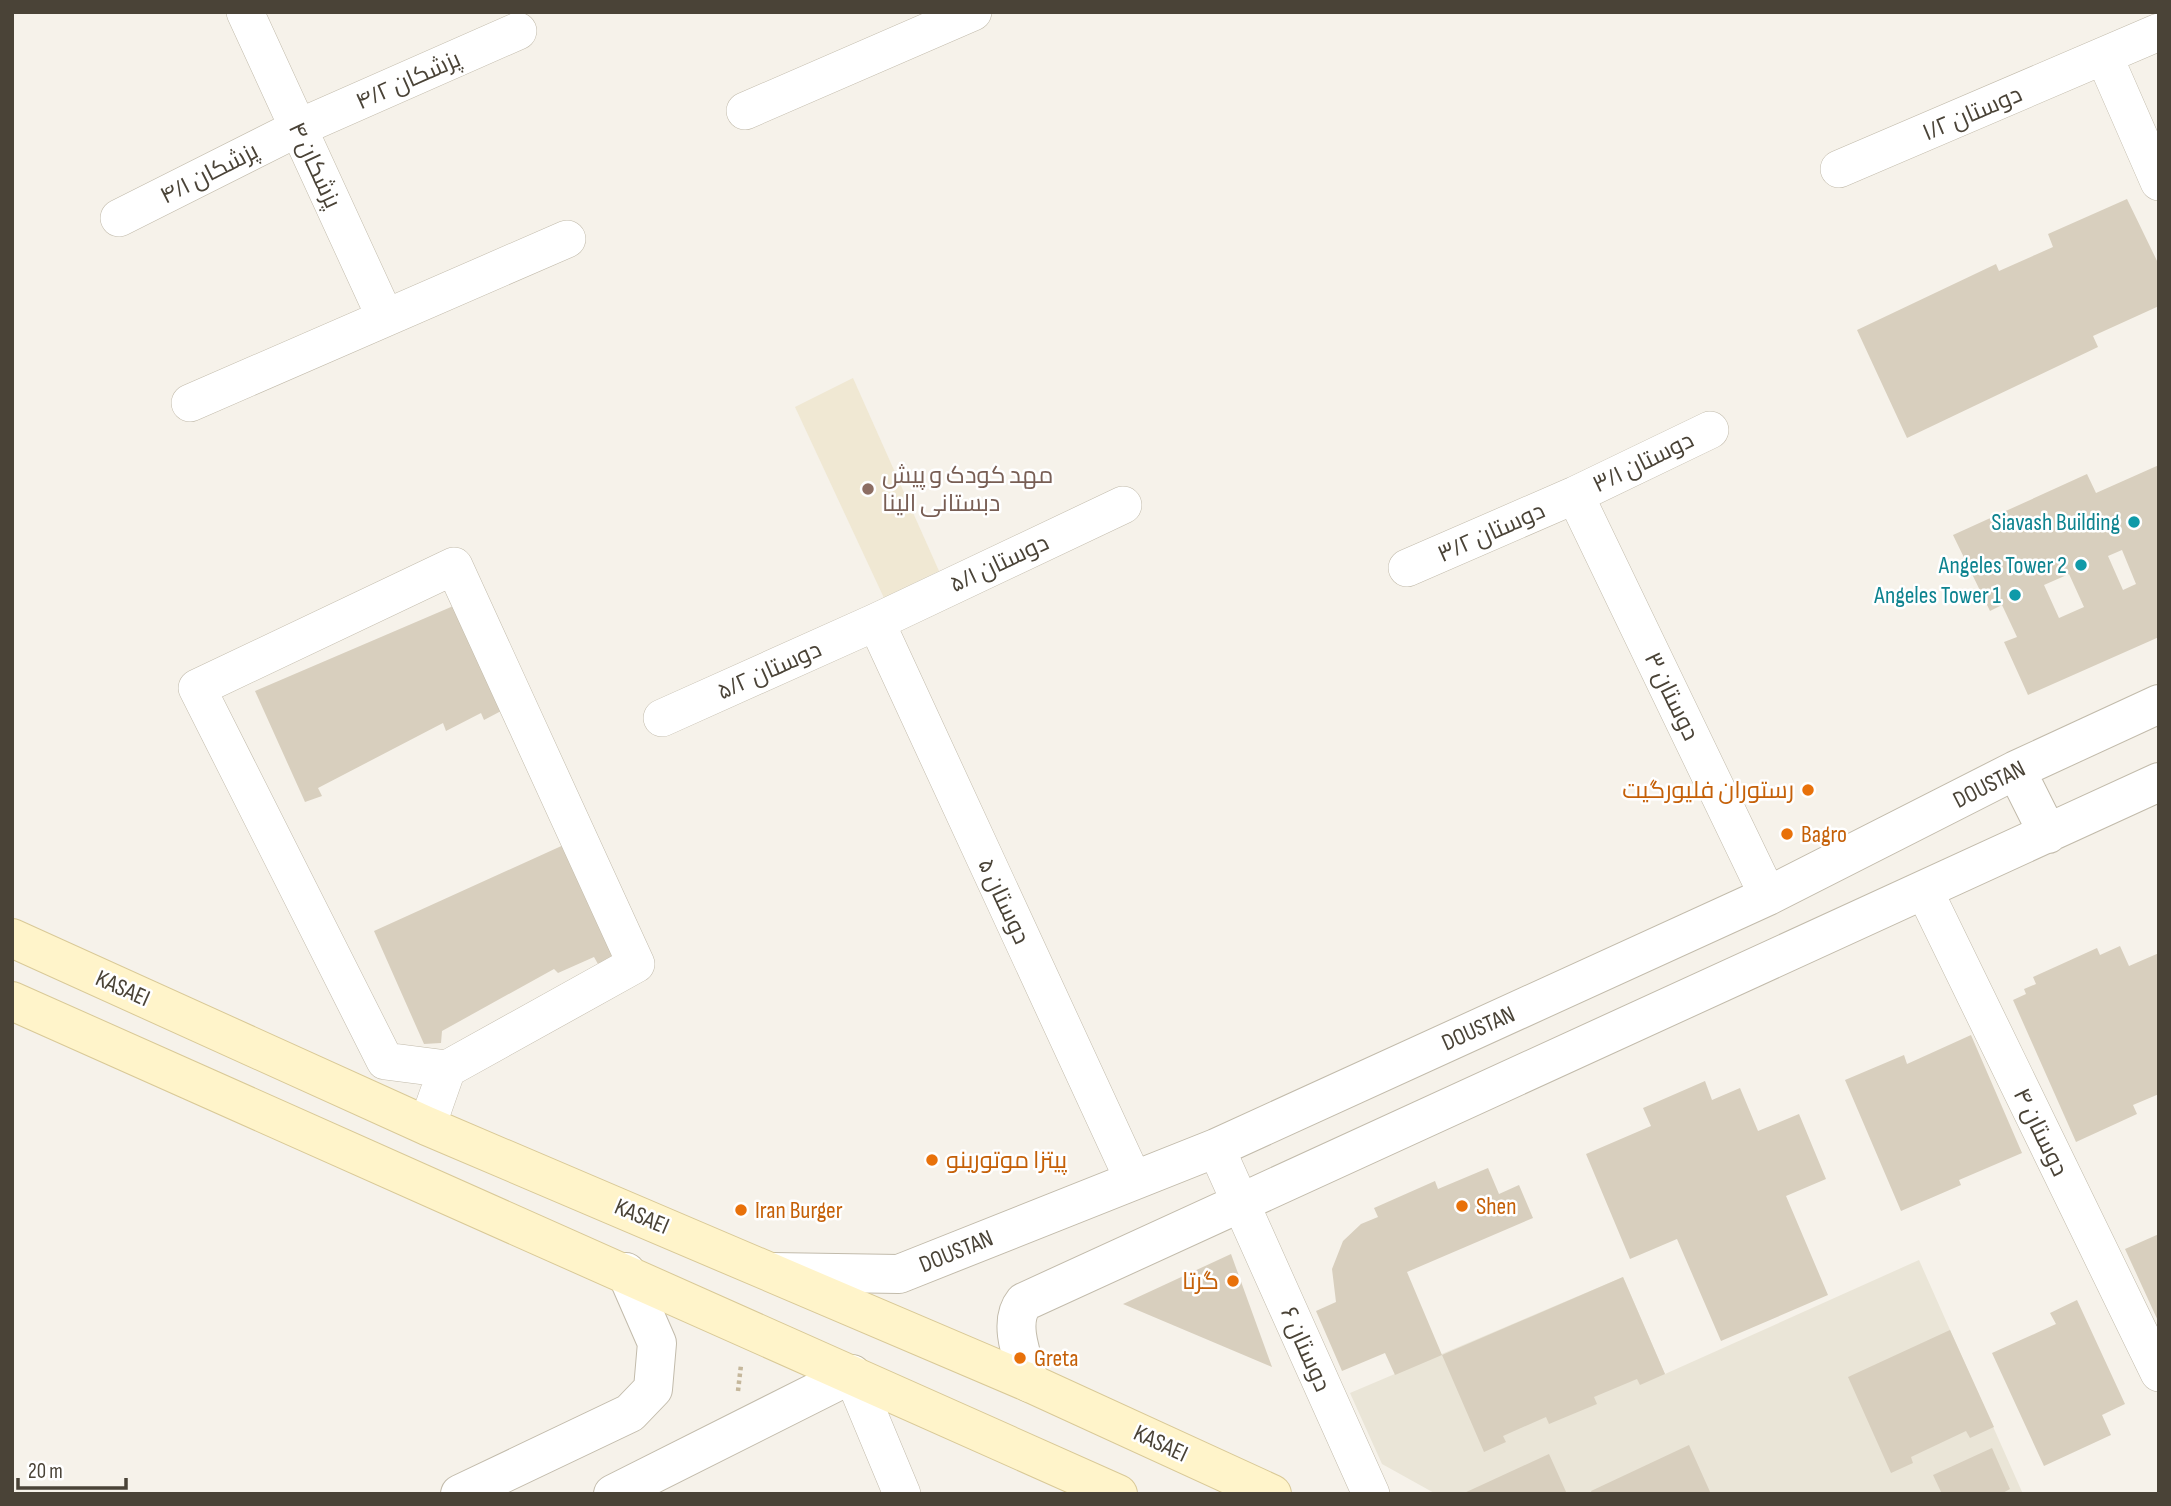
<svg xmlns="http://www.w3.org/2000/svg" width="2171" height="1506" viewBox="0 0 2171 1506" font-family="'Sofia Sans Condensed',Cairo,sans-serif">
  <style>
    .residential { fill: #eae5d7 }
    .education { fill: #f0e8d3 }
    .building { fill: #d8cfbe; fill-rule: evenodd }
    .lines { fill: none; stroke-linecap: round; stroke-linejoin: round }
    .minor-casing { stroke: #c2bbab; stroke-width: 38 }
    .tertiary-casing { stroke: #c2bbab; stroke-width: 40 }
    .secondary-casing { stroke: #d9c997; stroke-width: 40 }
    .path { stroke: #c5b79b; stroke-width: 4.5; stroke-dasharray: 3.5 3.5; stroke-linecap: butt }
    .minor { stroke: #fff; stroke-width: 37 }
    .tertiary { stroke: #fff; stroke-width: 38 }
    .secondary { stroke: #fff4ca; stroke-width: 38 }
    .education-dot { fill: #8d6e63; stroke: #fff; stroke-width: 2.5 }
    .culture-dot { fill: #0f9aa8; stroke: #fff; stroke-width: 2.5 }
    .food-dot { fill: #e8710a; stroke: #fff; stroke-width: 2.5 }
    .labels { text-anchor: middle; stroke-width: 5; stroke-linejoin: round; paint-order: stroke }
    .street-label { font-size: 24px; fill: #4a4337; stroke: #fff }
    .education-label { font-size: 24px; fill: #785e54; stroke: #fff; text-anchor: start }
    .culture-label { font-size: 24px; fill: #0d838f; stroke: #fff; text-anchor: end }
    .food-label { font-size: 24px; fill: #c56008; stroke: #fff; text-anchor: start }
  </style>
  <rect width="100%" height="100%" fill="#f6f2ea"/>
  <path class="residential" d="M1919 1260 2023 1494H1436L1382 1464 1350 1393 1623 1277 1665 1374Z"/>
  <path class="education" d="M853 378 939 571 884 598 795 407Z"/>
  <path class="building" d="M2127 199 2159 265V306L2093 336 2098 347 1907 438 1857 330 1996 264 1999 271 2053 247 2048 234Z
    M2159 465V637L2028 695 2004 642 2017 637 2002 605 1990 611 1953 535 2087 474 2096 493ZM2122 550 2136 584 2123 590 2108 556ZM2069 574 2084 607 2059 618 2044 585Z
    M458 604 503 710 484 720 481 713 446 731 443 723 318 788 322 796 305 802 255 691Z
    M568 843 617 956 598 964 594 957 558 973 554 969 442 1031 441 1043 424 1044 374 931Z
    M2120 946 2129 966 2159 953V1094L2133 1105 2137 1114 2076 1142 2013 1000 2026 994 2024 989 2036 984 2033 977 2097 948 2100 955Z
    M1971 1035 2022 1153 1959 1180 1961 1185 1901 1211 1845 1080 1904 1055 1907 1064Z
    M1705 1081 1712 1100 1740 1088 1758 1131 1799 1114 1826 1179 1786 1196 1828 1295 1721 1341 1677 1239 1630 1259 1586 1154 1651 1126 1643 1108Z
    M1488 1168 1499 1194 1519 1185 1533 1218 1407 1272 1442 1355 1395 1375 1385 1353 1342 1371 1316 1311 1336 1302 1332 1269 1343 1241 1361 1224 1378 1217 1374 1208 1435 1181 1438 1189Z
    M2159 1234V1323L2125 1249Z
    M1231 1254 1272 1367 1123 1304Z
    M1623 1277 1665 1374 1640 1385 1637 1379 1594 1397 1597 1404 1549 1424 1546 1417 1503 1436 1506 1442 1484 1452 1442 1355Z
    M2077 1300 2125 1404 2102 1415 2111 1435 2044 1466 1992 1353 2056 1324 2050 1313Z
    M1950 1330 1994 1427 1970 1438 1966 1431 1911 1457 1913 1463 1891 1473 1848 1377Z
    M1689 1445 1711 1494H1592L1591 1491Z
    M1992 1448 2010 1489 2001 1494H1942L1933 1475Z
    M1549 1454 1567 1494H1462Z"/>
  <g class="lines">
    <defs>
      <path id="minor" d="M245 12 385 317
        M2104 56 2159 182
        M745 111 973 12
        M1839 169 2159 32
        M119 218 298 128 518 31
        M190 403 567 239
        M1575 495 1768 896
        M454 566 636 964 447 1069 385 1061 197 688Z
        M1407 568 1575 495 1710 430
        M876 622 1133 1179
        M662 718 876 622 1123 505
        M1924 890 2159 1373
        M427 1126 447 1069
        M1216 1148 1371 1494
        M852 1374 902 1494"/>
      <path id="tertiary" d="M2016 770 2048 834
        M773 1272 899 1274 1216 1148 1768 896 2016 770 2159 704
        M1030 1383C1023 1359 1007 1323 1024 1302L2159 782
        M460 1494 630 1413 653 1389 657 1343 626 1272
        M613 1494 852 1374"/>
      <path id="secondary" d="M12 938 427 1126 1030 1383 1272 1494
        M12 1001 1118 1494"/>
    </defs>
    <use href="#minor" class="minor-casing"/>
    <use href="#tertiary" class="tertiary-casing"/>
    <use href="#secondary" class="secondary-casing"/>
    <path class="path" d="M738 1391 741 1365"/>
    <use href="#minor" class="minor"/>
    <use href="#tertiary" class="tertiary"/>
    <use href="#secondary" class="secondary"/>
  </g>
  <circle class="education-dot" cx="868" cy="489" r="7"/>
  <g class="culture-dot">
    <circle cx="2134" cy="522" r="7"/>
    <circle cx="2081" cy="565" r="7"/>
    <circle cx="2015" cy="595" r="7"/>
  </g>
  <g class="food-dot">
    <circle cx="1808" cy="790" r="7"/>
    <circle cx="1787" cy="834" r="7"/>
    <circle cx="932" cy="1160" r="7"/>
    <circle cx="1462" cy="1206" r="7"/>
    <circle cx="741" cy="1210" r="7"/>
    <circle cx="1233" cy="1281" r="7"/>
    <circle cx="1020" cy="1358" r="7"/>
  </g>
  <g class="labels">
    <g class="street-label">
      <text transform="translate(408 80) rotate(-24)" y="8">۴/۲ پزشکان</text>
      <text transform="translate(1972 113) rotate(-23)" y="8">۱/۲ دوستان</text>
      <text transform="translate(315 165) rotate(65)" y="8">۴ پزشکان</text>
      <text transform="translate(209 173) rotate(-27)" y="8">۴/۱ پزشکان</text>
      <text transform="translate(1643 462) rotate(-26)" y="8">۳/۱ دوستان</text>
      <text transform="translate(1491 532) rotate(-24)" y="8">۳/۲ دوستان</text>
      <text transform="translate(999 563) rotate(-25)" y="8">۵/۱ دوستان</text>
      <text transform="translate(769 670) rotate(-24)" y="8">۵/۲ دوستان</text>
      <text transform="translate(1672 696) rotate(64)" y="8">۳ دوستان</text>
      <text transform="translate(1989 784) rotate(-27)" y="8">DOUSTAN</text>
      <text transform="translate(1004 901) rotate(65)" y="8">۵ دوستان</text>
      <text transform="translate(123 988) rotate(24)" y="8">KASAEI</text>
      <text transform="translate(1478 1028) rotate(-24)" y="8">DOUSTAN</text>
      <text transform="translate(2041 1132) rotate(64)" y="8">۴ دوستان</text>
      <text transform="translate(642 1216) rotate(23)" y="8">KASAEI</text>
      <text transform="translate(956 1251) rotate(-22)" y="8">DOUSTAN</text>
      <text transform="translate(1306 1349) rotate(66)" y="8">۶ دوستان</text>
      <text transform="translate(1161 1443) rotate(25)" y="8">KASAEI</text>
    </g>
    <g class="education-label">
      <text x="882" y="483">مهد کودک و پیش<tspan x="882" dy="28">دبستانی الینا</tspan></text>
    </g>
    <g class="culture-label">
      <text x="2120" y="530">Siavash Building</text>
      <text x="2067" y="573">Angeles Tower 2</text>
      <text x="2001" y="603">Angeles Tower 1</text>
    </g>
    <g class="food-label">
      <text x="1794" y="798" text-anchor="end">رستوران فلیورگیت</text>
      <text x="1801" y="842">Bagro</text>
      <text x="946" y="1168">پیتزا موتورینو</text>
      <text x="1476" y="1214">Shen</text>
      <text x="755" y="1218">Iran Burger</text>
      <text x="1219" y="1289" text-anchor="end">گرتا</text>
      <text x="1034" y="1366">Greta</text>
    </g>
  </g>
  <rect width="2171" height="1506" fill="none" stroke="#4a4337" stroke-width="28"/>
  <path d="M18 1478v10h108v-10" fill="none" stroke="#4a4337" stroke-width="3.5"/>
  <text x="28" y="1478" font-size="21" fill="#4a4337" stroke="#ffffff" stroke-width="5" paint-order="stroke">20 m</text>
</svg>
